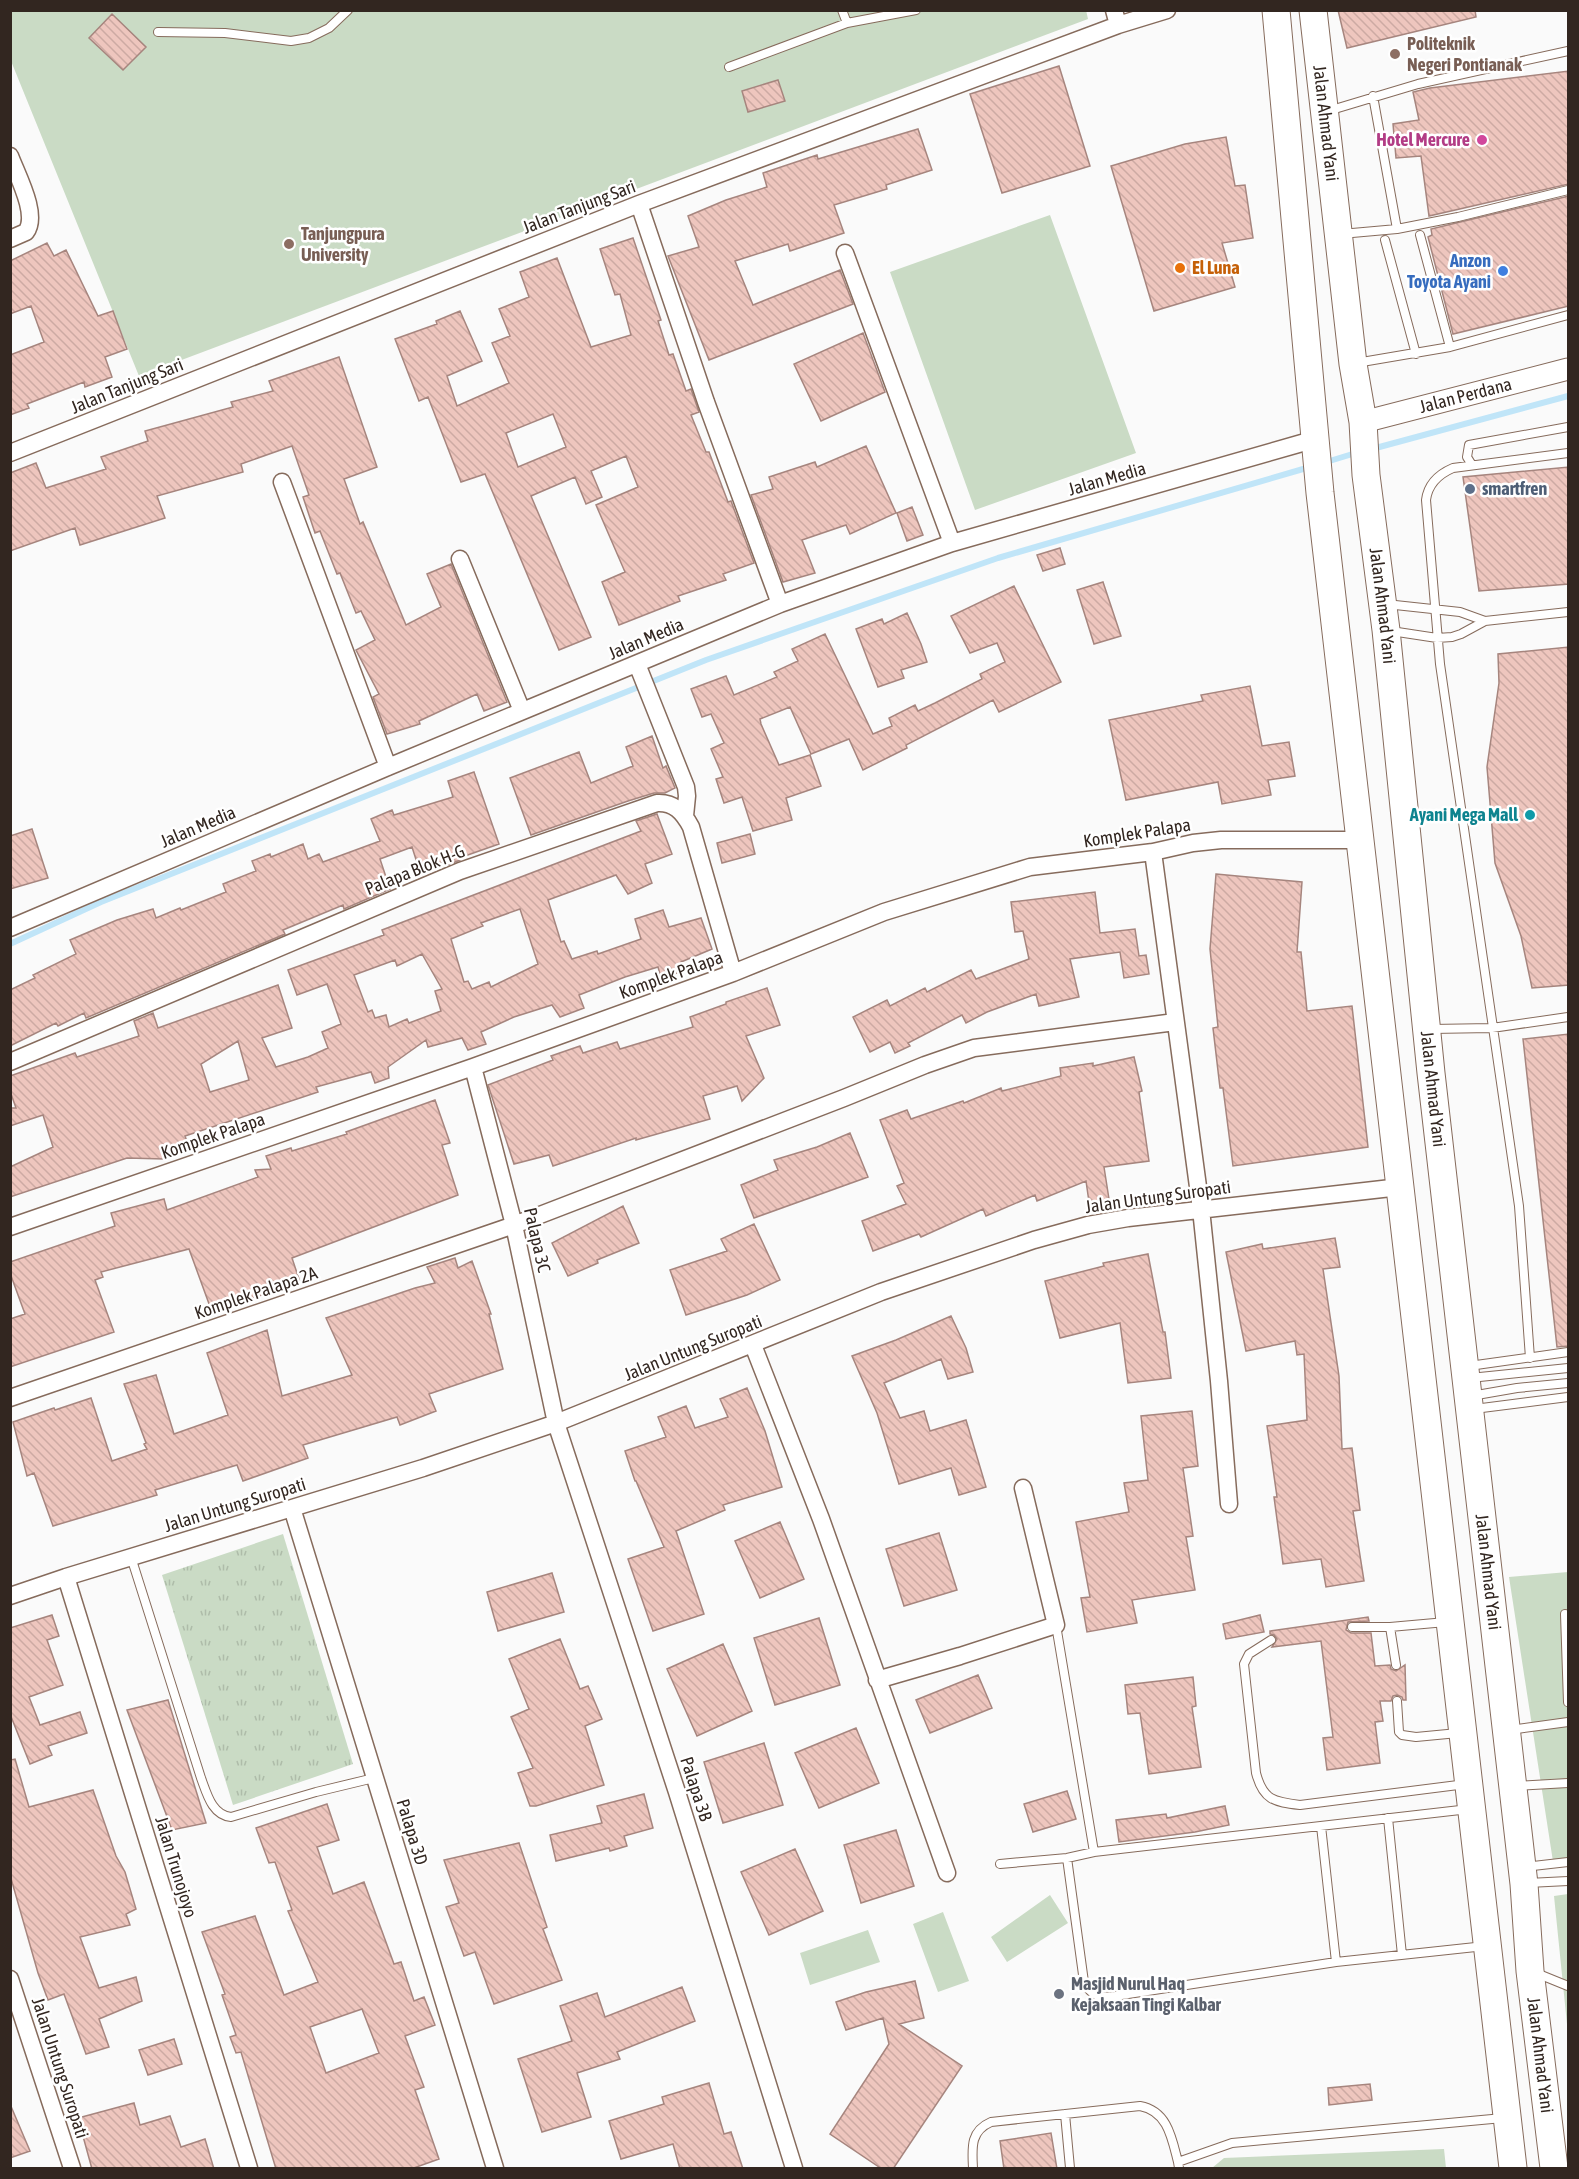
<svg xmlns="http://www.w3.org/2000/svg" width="1579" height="2179" viewBox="0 0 1579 2179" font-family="'Asap Condensed',sans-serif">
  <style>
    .grass { fill: url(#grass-tufts) }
    .green { fill: #cadbc5 }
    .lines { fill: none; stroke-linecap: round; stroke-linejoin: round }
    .stream { stroke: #c0e5f8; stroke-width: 6 }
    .building { fill: url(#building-back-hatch); stroke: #a6857e; stroke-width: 1.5; fill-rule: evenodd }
    .service-casing { stroke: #866b5c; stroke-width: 10 }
    .minor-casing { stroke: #866b5c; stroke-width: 19 }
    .tertiary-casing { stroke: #866b5c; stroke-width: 23 }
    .trunk-casing { stroke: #866b5c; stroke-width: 29 }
    .service { stroke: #fff; stroke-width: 8 }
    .minor { stroke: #fff; stroke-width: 16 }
    .tertiary { stroke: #fff; stroke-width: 21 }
    .trunk { stroke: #fff; stroke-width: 27 }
    .education-dot { fill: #8d6e63; stroke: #fff; stroke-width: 2 }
    .hotel-dot { fill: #d1479c; stroke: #fff; stroke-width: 2 }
    .food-dot { fill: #e8710a; stroke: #fff; stroke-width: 2 }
    .shop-dot { fill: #3f7fe0; stroke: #fff; stroke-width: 2 }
    .service-dot { fill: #5c6f8a; stroke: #fff; stroke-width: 2 }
    .culture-dot { fill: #0f9aa8; stroke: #fff; stroke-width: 2 }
    .worship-dot { fill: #6b7280; stroke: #fff; stroke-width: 2 }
    .labels { text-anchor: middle; stroke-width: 5; stroke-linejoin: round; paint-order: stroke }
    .education-label { font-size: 18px; font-weight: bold; fill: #785e54; stroke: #fff; text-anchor: start }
    .street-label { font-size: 18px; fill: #322620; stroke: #fff }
    .hotel-label { font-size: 18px; font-weight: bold; fill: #b23c85; stroke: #fff; text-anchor: end }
    .shop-label { font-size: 18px; font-weight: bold; fill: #366cbe; stroke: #fff; text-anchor: end }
    .food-label { font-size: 18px; font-weight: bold; fill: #c56008; stroke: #fff; text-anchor: start }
    .service-label { font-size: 18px; font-weight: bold; fill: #4e5e75; stroke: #fff; text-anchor: start }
    .culture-label { font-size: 18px; font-weight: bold; fill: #0d838f; stroke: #fff; text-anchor: end }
    .worship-label { font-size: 18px; font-weight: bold; fill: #5b616d; stroke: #fff; text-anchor: start }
  </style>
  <defs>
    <pattern id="grass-tufts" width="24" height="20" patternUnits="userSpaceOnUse" patternTransform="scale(1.5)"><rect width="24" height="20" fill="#cadbc5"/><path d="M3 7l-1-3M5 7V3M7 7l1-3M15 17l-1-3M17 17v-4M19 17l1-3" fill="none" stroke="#aebca9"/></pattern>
    <pattern id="building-back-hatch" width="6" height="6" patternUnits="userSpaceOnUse" patternTransform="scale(1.5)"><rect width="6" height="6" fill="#eec6be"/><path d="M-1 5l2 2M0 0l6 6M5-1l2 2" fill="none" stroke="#cdaaa3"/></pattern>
  </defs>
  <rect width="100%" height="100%" fill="#fafafa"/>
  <path class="grass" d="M283 1534 353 1764 233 1805 162 1575Z"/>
  <path class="green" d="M1086 10 1088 19 139 376 11 61 10 11Z
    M1050 215 1136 453 975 510 890 272Z
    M1568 1572V1866L1554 1868 1509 1577Z
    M1568 1894V2034L1554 1896Z
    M1050 1895 1068 1923 1007 1962 991 1937Z
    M943 1912 969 1981 938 1992 913 1924Z
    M868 1930 880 1962 810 1985 800 1953Z
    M1444 2149 1446 2168H1212L1224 2158Z"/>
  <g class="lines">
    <path class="stream" d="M1372 449 1568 396
      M1323 463 1359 452
      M10 944 101 902 706 660 998 558 1310 467"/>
  </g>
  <path class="building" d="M1338 10H1475L1476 17 1347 48Z
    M112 14 146 47 123 70 89 38Z
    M1059 66 1090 166 1002 193 970 94Z
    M1569 71V184L1429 216 1421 156 1396 158 1393 124 1419 120 1413 92 1430 88Z
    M778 80 785 101 748 112 742 91Z
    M918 129 932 170 886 185 887 189 834 205 844 233 790 251 788 244 735 261 753 305 840 270 853 304 709 360 668 256 699 247 688 216 726 200 767 187 763 173 817 155 818 159Z
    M1226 137 1235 186 1245 185 1253 238 1222 243 1235 287 1154 311 1111 166 1185 144Z
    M1569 196V306L1453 334 1428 237 1432 235 1431 229Z
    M633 238 661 320 658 321 669 355 673 354 686 391 691 389 699 412 691 415 706 452H709L728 502 731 501 754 563 723 574 726 580 678 596 680 601 619 625 602 582 625 572 596 505 638 487 626 456 591 471 602 497 586 504 575 477 531 496 591 637 559 650 485 474 461 482 428 397 419 401 395 339 437 324 436 321 460 311 482 361 447 376 457 406 509 383 492 343 510 336 499 309 529 297 520 272 557 258 591 347 631 335 620 294 615 295 600 249ZM553 414 566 447 518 467 506 433Z
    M47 243 54 256 66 250 98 316 113 311 127 349 105 357 112 377 85 387 84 382 27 404 29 408 10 415V355L44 342 31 306 10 314V261Z
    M863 333 885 392 821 421 794 364Z
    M339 357 377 467 344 479 360 524 363 522 406 625 441 607 427 574 451 564 507 702 484 711 477 694 419 721 420 724 387 734 373 697 379 694 356 650 375 640 361 611 356 613 340 573 337 574 320 531 315 533 303 497 309 495 292 446 241 464 243 472 157 496 165 518 80 545 75 528 10 551V473L36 463 46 488 106 469 101 457 148 441 145 431 233 407 231 402 273 391 269 381Z
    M866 446 896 513 850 534 846 525 802 540 815 573 783 582 751 495 773 489 769 477 815 462 817 467Z
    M1569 467V584L1479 591 1463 477Z
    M912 507 923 535 907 541 897 513Z
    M1060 548 1065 564 1043 571 1037 555Z
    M1103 582 1121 636 1094 644 1077 590Z
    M1014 586 1061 682 999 712 993 700 906 745 907 748 863 770 849 739 811 754 790 707 760 719 761 724 779 765 810 755 821 786 786 798 792 820 753 831 742 797 724 803 716 779 723 777 711 749 724 743 711 714 702 717 691 689 726 676 734 695 777 677 774 672 798 661 792 649 825 634 873 734 892 726 889 718 915 705 918 711 935 703 982 679 980 674 1005 662 997 643 970 653 951 616Z
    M907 613 921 644 927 662 901 670 904 678 878 687 856 629 882 619 884 624Z
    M1569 647V985L1532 988 1521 936 1495 863 1487 767 1499 683 1498 654Z
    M1250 686 1262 746 1289 742 1295 776 1268 780 1271 795 1222 804 1218 782 1126 800 1109 720 1203 701 1201 695Z
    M652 736 663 768 666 766 675 788 665 793H654L628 801 531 835 510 778 579 752 591 783 633 766 626 747Z
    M474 772 499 844 462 857 463 859 447 865 446 861 419 869 412 847 380 859 390 889 344 909 343 905 283 930 285 934 86 1018 84 1013 58 1026 56 1023 10 1046V990L35 978 33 975 76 954 70 940 117 920 153 909 156 918 180 908 181 910 226 892 223 884 256 871 252 861 270 854 271 857 303 844 308 859 319 854 323 862 380 841 371 819 392 810 394 815 453 797 448 781Z
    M657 814 672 854 645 864 652 883 628 894 616 875 548 900 561 942 564 941 572 959 597 951 598 954 641 939 635 919 663 910 669 927 701 918 712 949 681 962 683 971 661 978 658 967 625 977 579 995 584 1008 560 1017 552 1005 514 1017 481 1032 486 1044 468 1050 462 1038 428 1047 426 1040 388 1067 389 1078 375 1083 371 1072 316 1087 318 1092 185 1136 190 1150 164 1159 127 1158 10 1197V1167L53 1147 43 1115 10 1126V1108H16L10 1091V1076L75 1053 77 1057 139 1036 134 1021 153 1013 158 1028 278 985 292 1028 262 1038 276 1067 308 1057 328 1048 322 1032 341 1024 327 984 297 995 288 970 384 935 382 930 641 831 636 821ZM520 909 538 964 491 987 489 982 472 989 468 981 464 982 451 939 483 926 481 923ZM422 954 442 989 435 991 441 1011 409 1023 407 1019 389 1027 386 1015 375 1018 372 1010 368 1012 354 975 395 960 397 966ZM238 1041 249 1080 210 1092 201 1064Z
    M32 829 48 878 10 889V836Z
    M750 834 755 854 722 863 717 843Z
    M1216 874 1302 882 1297 952H1301L1307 1011 1352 1006 1368 1147 1233 1166 1223 1088H1220L1213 1028 1218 1027 1210 949Z
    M1095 892 1100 933 1135 929 1139 956 1146 955 1149 974 1124 978 1120 952 1070 959 1079 997 1039 1006 1036 994 987 1012 966 1023 962 1015 908 1043 910 1046 895 1053 890 1042 870 1052 853 1017 887 1000 890 1006 925 988 927 992 971 970 976 979 1029 959 1023 931 1015 932 1011 902Z
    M767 988 780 1025 746 1036 764 1078 742 1101 737 1086 703 1096 710 1119 636 1140V1138L553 1166 549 1155 514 1164 488 1085 553 1060 551 1056 580 1046 583 1053 617 1042 620 1049 693 1027 690 1017 726 1004V1002Z
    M1569 1034V1346L1557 1347 1523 1039Z
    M1134 1057 1142 1091 1139 1092 1149 1161 1104 1167 1109 1199 1089 1202 1086 1181 1037 1201 1035 1195 986 1216 983 1209 921 1237 919 1234 873 1251 862 1221 906 1204 897 1186 904 1183 880 1120 907 1110 911 1119 963 1101 964 1103 1001 1088 1002 1091 1061 1076 1060 1068 1093 1063V1066Z
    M435 1100 450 1143 442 1145 458 1195 292 1258 300 1282 212 1312 189 1249 101 1272 103 1277 95 1280 114 1332 10 1367V1319L25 1314 10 1273V1262L115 1226 111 1213 164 1199 167 1210 258 1177 255 1170 271 1169 266 1156 291 1148 292 1151 347 1134 346 1132Z
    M850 1133 868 1177 754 1218 741 1185 778 1170 774 1160 817 1147Z
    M623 1206 639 1243 597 1260 598 1263 568 1276 552 1243Z
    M754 1224 780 1280 747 1295 686 1315 670 1270 727 1251 721 1239Z
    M1335 1238 1340 1267 1323 1269 1339 1376 1342 1449 1352 1448 1360 1510 1353 1511 1364 1581 1326 1587 1321 1559 1283 1564 1274 1497H1277L1267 1426 1307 1420 1304 1354 1297 1355 1295 1341 1246 1351 1226 1252 1262 1244 1263 1249Z
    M1148 1254 1163 1332H1165L1171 1378 1128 1383 1120 1323 1060 1338 1045 1281 1104 1266 1103 1263Z
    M455 1258 458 1268 472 1261 491 1314H489L503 1369 429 1394 436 1411 400 1425 397 1417 303 1445 308 1458 243 1481 237 1465 155 1490 157 1495 53 1526 34 1473 27 1476 13 1422 54 1408 55 1410 91 1398 112 1461 147 1449 144 1444 146 1443 124 1384 156 1375 174 1434 228 1415 207 1353 267 1330 282 1396 352 1375 326 1318 415 1288 435 1283 427 1267Z
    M951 1316 966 1348 973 1372 948 1379 941 1359 884 1383 900 1418 924 1411 930 1431 966 1420 986 1487 959 1495 951 1468 899 1484 877 1413 852 1356 896 1340Z
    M747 1388 765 1431 782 1487 723 1505 725 1510 676 1531 704 1614 653 1631 628 1559 664 1547 636 1481H635L625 1451 666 1437 658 1417 686 1406 695 1428 728 1417 720 1399Z
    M1192 1411 1198 1466 1183 1468 1193 1536 1186 1537 1195 1590 1132 1600 1137 1623 1087 1632 1081 1598 1090 1597 1076 1522 1129 1512 1124 1483 1148 1480 1141 1416Z
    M780 1522 804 1579 760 1598 735 1541Z
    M939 1533 957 1590 904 1606 886 1549Z
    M552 1573 564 1612 498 1631 487 1592Z
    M52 1615 59 1636 47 1640 63 1685 29 1697 40 1725 80 1712 87 1733 48 1746 52 1755 30 1764 10 1714V1628Z
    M1260 1615 1264 1632 1226 1639 1223 1624Z
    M1368 1617 1369 1621 1348 1622 1346 1630 1351 1633H1371L1375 1666 1390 1665 1391 1669 1396 1671 1405 1665 1406 1700H1403L1402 1697 1397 1695 1393 1696 1391 1701H1380L1383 1721 1375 1722 1380 1763 1327 1770 1323 1738 1333 1737 1321 1641 1272 1647 1277 1639 1274 1635 1270 1634V1631Z
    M819 1618 840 1685 775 1705 754 1638Z
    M560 1639 580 1689 588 1686 602 1719 585 1726 604 1785 536 1806H530L518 1773 533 1768 511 1717 529 1709 509 1659Z
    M723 1644 752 1711 697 1736 667 1669Z
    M978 1675 992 1708 930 1733 916 1700Z
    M1193 1677 1196 1706 1192 1707 1201 1767 1149 1774 1140 1713 1128 1714 1125 1685Z
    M168 1700 206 1823 172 1830 127 1710Z
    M856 1728 879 1783 819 1808 795 1753Z
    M764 1743 783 1805 723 1823 704 1762Z
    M15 1759 29 1807 93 1790 116 1856 125 1872 136 1909 126 1914 130 1925 80 1937 99 1988 136 1977 142 2001 99 2019 109 2047 86 2054 64 1994 48 2000 38 1973 10 1875V1760Z
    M1067 1791 1076 1819 1033 1832 1024 1804Z
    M644 1794 653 1828 624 1836 627 1846 610 1851 609 1848 556 1861 550 1835 602 1823 597 1806Z
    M327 1804 339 1840 317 1847 333 1894 364 1882 394 1964 401 1962 414 2001 424 1997 435 2025 405 2036 424 2087 415 2090 439 2159 411 2169H276L241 2052 236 2053 230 2037 236 2035 222 1995 225 1994 202 1932 255 1916 284 1995 318 1982 288 1911 292 1910 275 1862 269 1863 256 1828ZM362 2009 379 2053 326 2073 310 2027Z
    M1225 1806 1229 1825 1195 1832 1119 1842 1116 1820 1166 1814 1167 1818Z
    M896 1830 914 1886 861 1903 844 1845Z
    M519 1843 547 1927 543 1929 562 1980 494 2004 475 1952 464 1956 446 1907 459 1903 444 1860Z
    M795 1849 823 1911 769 1935 741 1872Z
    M915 1981 924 2018 899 2024 962 2066 893 2169H882L830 2134 889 2044 883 2018 846 2030 836 2002 866 1992Z
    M682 1987 695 2021 617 2052 620 2059 577 2073 591 2117 542 2132 518 2059 572 2041 560 2006 597 1993 605 2017Z
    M174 2039 182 2064 148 2075 139 2050Z
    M709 2083 724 2134 731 2132 743 2169H680L673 2144 621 2159 609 2121 664 2104 662 2097Z
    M1370 2084 1372 2100 1329 2105 1328 2088Z
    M134 2103 140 2125 170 2116 181 2147 205 2139 214 2169H92L78 2118Z
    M10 2104 30 2151 10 2158Z
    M1051 2133 1057 2169H1004L1000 2141Z"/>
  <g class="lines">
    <defs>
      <path id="service" d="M842 10 847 23
        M158 32 225 33 291 41 309 38 329 28 348 10
        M729 67 847 23 916 10
        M1328 111 1418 84 1568 51
        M1397 229 1458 217 1568 190
        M1341 234 1397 229 1373 96
        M1420 235 1450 347
        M1385 240 1416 354
        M1356 363 1450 347 1568 315
        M1472 465 1467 457 1469 445 1568 427
        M1386 604 1460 612 1485 621
        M1391 631 1437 638 1452 637 1461 634 1485 621 1568 612
        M1431 1029 1492 1028 1568 1017
        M1530 1358 1519 1206 1440 664 1426 500C1428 484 1439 474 1453 468L1568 453
        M1469 1366 1568 1352
        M1470 1378 1568 1368
        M1471 1396 1517 1388 1568 1383
        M1474 1409 1568 1397
        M131 1557 201 1778C207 1794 212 1815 231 1817L316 1792 374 1778
        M1565 1614 1568 1702
        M1056 1625 1094 1852
        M1352 1627H1390L1446 1622
        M1390 1627 1396 1665
        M1271 1640 1249 1654 1244 1664 1256 1773C1263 1800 1274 1802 1300 1805L1466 1784
        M1397 1701 1399 1732 1402 1735 1416 1737 1458 1733
        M1510 1730 1568 1722
        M1517 1786 1568 1783
        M1388 1818 1402 1955
        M1321 1826 1336 1962
        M1067 1858 1084 1982C1091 1996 1099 1998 1115 1996L1336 1962 1485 1946
        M1000 1864 1067 1858 1094 1852 1469 1809
        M1524 1867 1568 1862
        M1528 1883 1568 1881
        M1536 1973 1568 1986
        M1065 2114 1070 2168
        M973 2168C972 2148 970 2131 991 2122L1140 2106C1168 2111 1172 2139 1178 2162
        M1179 2168 1178 2162 1232 2143 1503 2118"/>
      <path id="minor" d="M1114 10 1118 25
        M10 156C17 175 39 215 26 232L10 239
        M639 204 706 402 780 604
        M845 253 952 543
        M10 453 639 204 1118 25 1167 10
        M282 482 388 767
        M460 559 522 711
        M637 664 686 787 687 796 685 816
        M1153 852 1201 1209 1219 1381 1229 1504
        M10 928 388 767 780 604 952 543 1316 439
        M10 1062 460 871 657 803C674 802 683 812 691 827L733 973
        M473 1067 514 1225 556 1423 677 1792 794 2168
        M10 1227 473 1067 733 973 884 912 1030 867 1153 852 1193 843 1221 840H1360
        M753 1345 821 1519 947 1873
        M10 1398 514 1225 844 1098 925 1065 974 1048 1175 1022
        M292 1508 495 2168
        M66 1577 249 2168
        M10 1596 66 1577 423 1468 556 1423 881 1292 1034 1240 1088 1225 1128 1218 1400 1187
        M877 1680 960 1656 1056 1625 1023 1488
        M10 1979 72 2168"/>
      <g id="tertiary">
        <path id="s1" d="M1363 422 1568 369"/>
      </g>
      <g id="trunk">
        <path d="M1276 10 1320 493 1513 2168"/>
        <path id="s2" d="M1313 10 1353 364 1363 422 1366 475 1386 630 1431 1073 1524 1884 1530 1971 1554 2168"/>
      </g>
    </defs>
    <use href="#service" class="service-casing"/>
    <use href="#minor" class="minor-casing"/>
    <use href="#tertiary" class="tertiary-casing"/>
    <use href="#trunk" class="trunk-casing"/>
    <use href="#service" class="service"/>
    <use href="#minor" class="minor"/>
    <use href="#tertiary" class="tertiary"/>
    <use href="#trunk" class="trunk"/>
  </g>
  <g class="education-dot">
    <circle cx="1395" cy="54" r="6"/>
    <circle cx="289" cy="244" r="6"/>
  </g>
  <circle class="hotel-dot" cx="1482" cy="140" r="6"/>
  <circle class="food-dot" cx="1180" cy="268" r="6"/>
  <circle class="shop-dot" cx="1503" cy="271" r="6"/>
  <circle class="service-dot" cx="1470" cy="489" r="6"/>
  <circle class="culture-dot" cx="1530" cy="815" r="6"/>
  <circle class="worship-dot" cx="1059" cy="1994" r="6"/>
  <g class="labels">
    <g class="education-label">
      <text x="1407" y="50">Politeknik<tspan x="1407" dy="21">Negeri Pontianak</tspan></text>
      <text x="301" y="240">Tanjungpura<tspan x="301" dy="21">University</tspan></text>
    </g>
    <g class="street-label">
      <text dy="6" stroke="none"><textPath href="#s2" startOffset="114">Jalan Ahmad Yani</textPath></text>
      <text transform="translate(579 207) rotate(-21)" y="6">Jalan Tanjung Sari</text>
      <text transform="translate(127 386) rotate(-22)" y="6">Jalan Tanjung Sari</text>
      <text dy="6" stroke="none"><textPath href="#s1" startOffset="106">Jalan Perdana</textPath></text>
      <text transform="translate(1107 479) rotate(-16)" y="6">Jalan Media</text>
      <text dy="6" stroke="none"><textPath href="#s2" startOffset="600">Jalan Ahmad Yani</textPath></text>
      <text transform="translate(646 639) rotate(-23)" y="6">Jalan Media</text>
      <text transform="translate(198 827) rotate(-23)" y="6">Jalan Media</text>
      <text transform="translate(1137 833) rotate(-9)" y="6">Komplek Palapa</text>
      <text transform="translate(415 870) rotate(-22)" y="6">Palapa Blok H-G</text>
      <text transform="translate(671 975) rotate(-20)" y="6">Komplek Palapa</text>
      <text dy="6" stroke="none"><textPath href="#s2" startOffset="1086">Jalan Ahmad Yani</textPath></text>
      <text transform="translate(213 1136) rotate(-19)" y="6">Komplek Palapa</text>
      <text transform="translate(1158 1197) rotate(-8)" y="6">Jalan Untung Suropati</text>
      <text transform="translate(537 1240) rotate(77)" y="6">Palapa 3C</text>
      <text transform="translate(256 1293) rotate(-19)" y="6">Komplek Palapa 2A</text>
      <text transform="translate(693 1348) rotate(-22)" y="6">Jalan Untung Suropati</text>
      <text transform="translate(235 1505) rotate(-17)" y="6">Jalan Untung Suropati</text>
      <text dy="6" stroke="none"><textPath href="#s2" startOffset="1572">Jalan Ahmad Yani</textPath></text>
      <text transform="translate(696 1789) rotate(72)" y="6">Palapa 3B</text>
      <text transform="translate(412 1832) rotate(73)" y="6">Palapa 3D</text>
      <text transform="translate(176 1867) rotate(73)" y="6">Jalan Trunojoyo</text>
      <text dy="6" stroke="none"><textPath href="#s2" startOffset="2058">Jalan Ahmad Yani</textPath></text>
      <text transform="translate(60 2068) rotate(72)" y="6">Jalan Untung Suropati</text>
    </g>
    <g class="hotel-label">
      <text x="1470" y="146">Hotel Mercure</text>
    </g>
    <g class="shop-label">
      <text x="1491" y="267">Anzon<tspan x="1491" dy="21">Toyota Ayani</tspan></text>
    </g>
    <g class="food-label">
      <text x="1192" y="274">El Luna</text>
    </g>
    <g class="service-label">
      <text x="1482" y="495">smartfren</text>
    </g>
    <g class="culture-label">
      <text x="1518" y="821">Ayani Mega Mall</text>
    </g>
    <g class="worship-label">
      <text x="1071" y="1990">Masjid Nurul Haq<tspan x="1071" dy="21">Kejaksaan Tingi Kalbar</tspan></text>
    </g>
  </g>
  <rect width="1579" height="2179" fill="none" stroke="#322620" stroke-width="24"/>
</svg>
